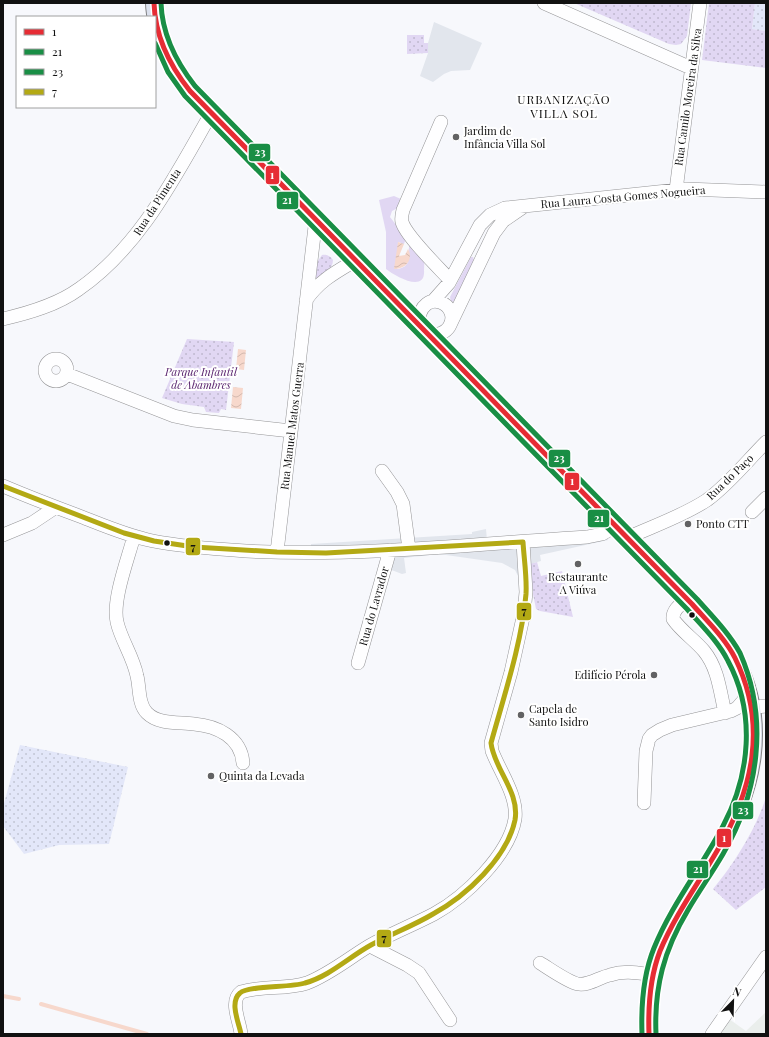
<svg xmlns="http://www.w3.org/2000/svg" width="769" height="1037" viewBox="0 0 769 1037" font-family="'Playfair Display',serif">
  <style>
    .industrial { fill: #eaeeec }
    .farmland { fill: url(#farmland-dots) }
    .grass { fill: #e1d7f3 }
    .park { fill: url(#park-dots) }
    .plaza { fill: #e2e6ed }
    .water { fill: url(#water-waves) }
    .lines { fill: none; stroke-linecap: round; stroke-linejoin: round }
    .stream { stroke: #f7d8cc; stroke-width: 4 }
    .minor-casing { stroke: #959597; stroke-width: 14 }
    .major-casing { stroke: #828284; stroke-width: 18 }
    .minor { stroke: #fefeff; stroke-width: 13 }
    .major { stroke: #dbe0ed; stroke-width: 16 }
    .bus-1-casing { stroke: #fff; stroke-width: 8 }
    .bus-2-casing { stroke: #fff; stroke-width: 8 }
    .bus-3-casing { stroke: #fff; stroke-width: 8 }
    .bus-4-casing { stroke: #fff; stroke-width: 8 }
    .bus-1 { stroke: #e62c34; stroke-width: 5 }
    .bus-2 { stroke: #198e45; stroke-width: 5 }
    .bus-3 { stroke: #198e45; stroke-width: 5 }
    .bus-4 { stroke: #b3a914; stroke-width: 5 }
    .poi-dot { fill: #626263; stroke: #fff; stroke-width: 1.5 }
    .bus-dot { fill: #111; stroke: #fff; stroke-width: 1.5 }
    .labels { text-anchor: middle; stroke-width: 4; stroke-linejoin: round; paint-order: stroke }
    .street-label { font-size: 11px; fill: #111; stroke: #fff }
    .poi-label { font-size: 11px; fill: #111; stroke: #fff; text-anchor: start }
    .park-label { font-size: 11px; font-style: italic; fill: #551f6b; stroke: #fff }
    .neighbourhood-label { font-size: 12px; letter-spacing: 1px; fill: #111; stroke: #fff }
    .line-badge { stroke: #fff; stroke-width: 1.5 }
    .badge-label { font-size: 11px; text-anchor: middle; font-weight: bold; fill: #fff }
    .pale-badge-label { font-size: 11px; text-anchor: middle; font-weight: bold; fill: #111 }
  </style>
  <defs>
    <pattern id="farmland-dots" width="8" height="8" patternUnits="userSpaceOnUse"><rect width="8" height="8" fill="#e3e7f9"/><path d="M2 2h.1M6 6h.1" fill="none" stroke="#c2c5d4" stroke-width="1.8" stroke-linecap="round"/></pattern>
    <pattern id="park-dots" width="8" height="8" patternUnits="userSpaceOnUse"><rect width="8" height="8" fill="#e1d7f3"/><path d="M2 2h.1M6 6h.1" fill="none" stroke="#c0b8cf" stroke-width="1.8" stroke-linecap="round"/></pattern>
    <pattern id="water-waves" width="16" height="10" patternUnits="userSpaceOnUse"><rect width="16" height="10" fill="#f7d8cc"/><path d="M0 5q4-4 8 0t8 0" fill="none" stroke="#d3b8ae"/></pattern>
  </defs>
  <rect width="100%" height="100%" fill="#f7f8fc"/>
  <path class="industrial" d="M766 1012V1034H718L729 1019 746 1031Z"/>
  <path class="farmland" d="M755 3H766V31L752 29Z
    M20 745 128 767 109 844 59 845 24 854 3 826V807Z"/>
  <path class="grass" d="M394 196 401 199 398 208 392 211 390 217 406 238 404 244 398 242 397 269C414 267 406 253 410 243 414 248 419 253 423 258 425 261 424 266 424 270 426 294 395 276 386 269V232L379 200Z
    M471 257H473L474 260 455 301 451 302 450 297Z"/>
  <path class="park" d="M574 3H691L687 36 681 44 676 45 669 44Z
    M709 3H755L752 29 766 31V68L702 60Z
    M407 35H424V43H428V53L407 54Z
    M322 255C326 254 331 256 333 260 333 269 324 273 317 278H315L317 262Z
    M187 339 234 342 226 410 221 409 219 413 206 412 204 407 182 404 162 398Z
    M537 562 541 576 562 571 573 617 540 611 536 609 527 564Z
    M766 797V887L736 910 713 889C734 864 756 829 766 797Z"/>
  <path class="plaza" d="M434 22 482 43 470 70 451 71 444 74 433 82 420 76 428 53V43Z
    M486 529 487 540 311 550V544L472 534V532Z
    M608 537V540L540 555 541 561 530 564 529 549 533 545Z
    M515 547 517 549 521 582 515 570 502 563 439 554 404 558 406 573 402 574 389 569 394 556Z"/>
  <path class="water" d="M398 242 404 244 399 256 405 255 408 249C414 260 405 269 394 269Z
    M238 349 246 350 244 370 236 369Z
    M233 387 243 388 241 409 231 408Z"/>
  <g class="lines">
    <path class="stream" d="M3 996 19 999
      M41 1004 147 1034"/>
    <defs>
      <path id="minor" d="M544 3 691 68
        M441 122 403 210C402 214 401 218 402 222 406 236 439 268 450 280
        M676 190 700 3
        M306 300C320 280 336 272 356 260
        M433 301 449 283 480 225 490 215 505 208 686 189 766 192
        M3 319C29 313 57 305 79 289 141 246 175 176 212 112
        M418 323C422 284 463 305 449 327 445 333 438 335 430 335
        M450 325 494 233 503 221 522 208
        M45 370a11 11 0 1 1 22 0a11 11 0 1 1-22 0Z
        M67 374 174 416 193 420 291 431
        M382 471 397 492 403 504 409 549
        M3 486C29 497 55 507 82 517 105 526 128 536 153 541 184 547 215 549 246 551 360 557 473 544 587 537L602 534 616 526
        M752 512 766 498
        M3 535 32 523 56 507
        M134 536C128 559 112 600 117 622 121 640 133 656 137 676 140 688 138 704 147 713 159 725 179 722 194 724 217 726 241 737 243 763
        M627 538C653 526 683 516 707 500 729 484 747 461 766 442
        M277 552 316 218
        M687 599C681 604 672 610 673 619 681 631 695 640 704 651 718 668 720 691 725 713
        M358 663 390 550
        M755 707 766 706
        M644 803 646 751 649 739 652 735 660 730 672 725 731 711 737 708 743 701 749 688
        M370 946 407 965 419 973 450 1020
        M540 963C550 969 568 982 578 984 588 986 600 977 610 975 625 970 638 973 653 975
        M241 1034C240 1022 229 1001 241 992 262 985 286 990 307 983 330 974 349 958 369 946 390 934 413 925 434 914 465 897 509 855 515 819 518 796 500 772 492 751L491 743 511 672 524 613 526 592 523 542
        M712 1034 766 957"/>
      <path id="major" d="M154 3C154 11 156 20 158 28 164 52 174 72 190 91L692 604C707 621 724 638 735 658 769 723 754 791 717 851 700 880 678 908 665 940 651 970 647 1001 649 1034"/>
    </defs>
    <use href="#minor" class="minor-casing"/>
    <use href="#major" class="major-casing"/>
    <use href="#minor" class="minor"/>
    <use href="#major" class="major"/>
    <defs>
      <path id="bus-1" d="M154 3C155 35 170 66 190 91L692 604C707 621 725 638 735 658 768 725 753 790 717 851 698 884 675 915 660 951 650 977 648 1006 649 1034"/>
      <path id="bus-2" d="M155 43 168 72 185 96 687 609C701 625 718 641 728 661 756 713 750 775 723 826 701 868 672 904 654 948 643 975 641 1005 642 1034"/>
      <path id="bus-3" d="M161 3C162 34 177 63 195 86L697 599C712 616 729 633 740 653 769 719 759 792 723 854 712 873 699 891 688 910 664 950 654 987 656 1034"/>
      <path id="bus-4" d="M3 486 124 533 154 541 194 547 277 552 326 553 523 542C524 559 527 577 526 594 522 642 504 696 491 743 494 769 520 792 515 820 507 858 466 896 433 914 413 926 391 934 371 945 349 957 330 976 305 983 290 988 249 985 240 993 229 1002 239 1023 241 1034"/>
    </defs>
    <use href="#bus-1" class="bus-1-casing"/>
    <use href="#bus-2" class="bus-2-casing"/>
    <use href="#bus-3" class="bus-3-casing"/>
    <use href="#bus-4" class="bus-4-casing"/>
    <use href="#bus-1" class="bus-1"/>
    <use href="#bus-2" class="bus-2"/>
    <use href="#bus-3" class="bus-3"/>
    <use href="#bus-4" class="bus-4"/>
  </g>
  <g class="poi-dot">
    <circle cx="456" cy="137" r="4"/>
    <circle cx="688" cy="524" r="4"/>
    <circle cx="578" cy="564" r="4"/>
    <circle cx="654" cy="675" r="4"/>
    <circle cx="521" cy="715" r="4"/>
    <circle cx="211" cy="776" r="4"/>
  </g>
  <g class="bus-dot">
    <circle cx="167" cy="543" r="3.5"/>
    <circle cx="692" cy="615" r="3.5"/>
  </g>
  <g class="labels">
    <g class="street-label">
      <text transform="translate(688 97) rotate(-82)" y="4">Rua Camilo Moreira da Silva</text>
      <text transform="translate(623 197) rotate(-5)" y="4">Rua Laura Costa Gomes Nogueira</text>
      <text transform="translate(157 202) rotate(-57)" y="4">Rua da Pimenta</text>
      <text transform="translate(292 426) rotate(-83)" y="4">Rua Manuel Matos Guerra</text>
      <text transform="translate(730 477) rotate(-44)" y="4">Rua do Paço</text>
      <text transform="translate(374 606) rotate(-74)" y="4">Rua do Lavrador</text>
    </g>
    <g class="poi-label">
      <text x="464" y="135">Jardim de<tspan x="464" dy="13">Infância Villa Sol</tspan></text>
      <text x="696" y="528">Ponto CTT</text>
      <text x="578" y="581" text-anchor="middle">Restaurante<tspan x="578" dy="13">A Viúva</tspan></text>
      <text x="646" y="679" text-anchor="end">Edifício Pérola</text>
      <text x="529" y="713">Capela de<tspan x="529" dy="13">Santo Isidro</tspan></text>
      <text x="219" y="780">Quinta da Levada</text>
    </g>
    <g class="park-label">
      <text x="201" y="376">Parque Infantil<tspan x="201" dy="13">de Abambres</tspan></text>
    </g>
    <g class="neighbourhood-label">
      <text x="564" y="104">URBANIZAÇÃO<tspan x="564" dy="14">VILLA SOL</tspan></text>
    </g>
  </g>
  <g class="line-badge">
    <rect x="248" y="143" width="23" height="19" rx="4" fill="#198e45"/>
    <rect x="265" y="165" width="15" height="20" rx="4" fill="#e62c34"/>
    <rect x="276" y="191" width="23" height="19" rx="4" fill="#198e45"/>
    <rect x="548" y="449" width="23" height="19" rx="4" fill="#198e45"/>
    <rect x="564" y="472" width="16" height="19" rx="4" fill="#e62c34"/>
    <rect x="587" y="509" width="23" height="19" rx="4" fill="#198e45"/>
    <rect x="185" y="537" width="16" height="19" rx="4" fill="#b3a914"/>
    <rect x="516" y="602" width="16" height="19" rx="4" fill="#b3a914"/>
    <rect x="732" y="801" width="22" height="19" rx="4" fill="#198e45"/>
    <rect x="716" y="828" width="16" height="20" rx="4" fill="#e62c34"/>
    <rect x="686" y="860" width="23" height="19" rx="4" fill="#198e45"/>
    <rect x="376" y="929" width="16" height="19" rx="4" fill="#b3a914"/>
  </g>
  <g class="badge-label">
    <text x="260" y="156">23</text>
    <text x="272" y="179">1</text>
    <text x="287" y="204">21</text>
    <text x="559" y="462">23</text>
    <text x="572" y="485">1</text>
    <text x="599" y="522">21</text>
    <text x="743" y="814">23</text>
    <text x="724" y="842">1</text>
    <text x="698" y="873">21</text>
  </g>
  <g class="pale-badge-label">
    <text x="193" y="551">7</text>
    <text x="524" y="615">7</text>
    <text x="384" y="942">7</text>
  </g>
  <rect width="769" height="1037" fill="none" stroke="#111111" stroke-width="8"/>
  <rect x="16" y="16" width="140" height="92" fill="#ffffff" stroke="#a0a0a0"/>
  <rect x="24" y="29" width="20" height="6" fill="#e62c34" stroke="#a0a0a0"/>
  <text x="52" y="36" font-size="12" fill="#111111">1</text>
  <rect x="24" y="49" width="20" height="6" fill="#198e45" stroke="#a0a0a0"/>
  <text x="52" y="56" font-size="12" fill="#111111">21</text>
  <rect x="24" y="69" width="20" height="6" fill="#198e45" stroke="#a0a0a0"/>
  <text x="52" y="76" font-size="12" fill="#111111">23</text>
  <rect x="24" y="89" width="20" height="6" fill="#b3a914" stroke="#a0a0a0"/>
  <text x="52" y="96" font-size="12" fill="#111111">7</text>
  <g transform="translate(733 1001) rotate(23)" stroke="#ffffff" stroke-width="3" paint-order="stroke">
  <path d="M0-3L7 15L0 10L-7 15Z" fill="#111111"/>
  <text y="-6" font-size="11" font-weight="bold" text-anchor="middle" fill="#111111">N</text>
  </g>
</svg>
